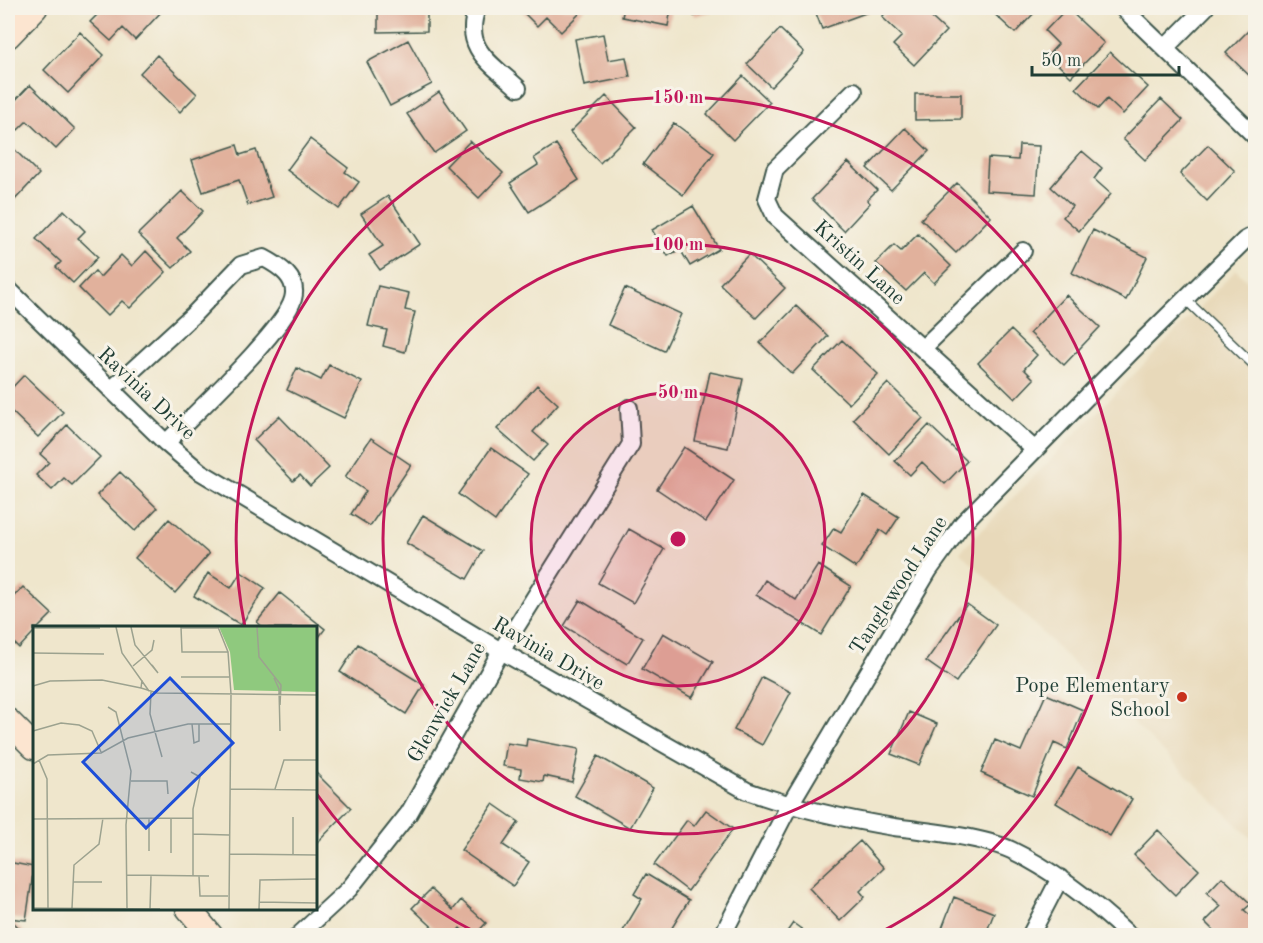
<svg xmlns="http://www.w3.org/2000/svg" width="1263" height="943" viewBox="0 0 1263 943" font-family="'Old Standard TT',serif">
  <style>
    .built { fill: #e8d9ba }
    .building { fill: #e1b19c }
    .lines { fill: none; stroke-linecap: round; stroke-linejoin: round }
    .lane-casing { stroke: #3e564b; stroke-width: 11 }
    .street-casing { stroke: #3e564b; stroke-width: 20 }
    .secondary-casing { stroke: #3e564b; stroke-width: 27 }
    .lane { stroke: #fff; stroke-width: 8 }
    .street { stroke: #fff; stroke-width: 16 }
    .secondary { stroke: #fce5d0; stroke-width: 24 }
    .ring { fill: none; stroke: #c2185b; stroke-width: 3 }
    .poi-dot { fill: #c8321e; stroke: #f7f3e8; stroke-width: 2 }
    .labels { text-anchor: middle; stroke-width: 6; stroke-linejoin: round; paint-order: stroke }
    .street-label { font-size: 21px; fill: #1f3d34; stroke: #f7f3e8 }
    .poi-label { font-size: 21px; fill: #1f3d34; stroke: #f7f3e8; text-anchor: end }
    .inset-road { fill: none; stroke: #9ca28f; stroke-width: 1.5 }
    .view { fill: #1d4ed8; fill-opacity: 0.15; stroke: #1d4ed8; stroke-width: 3 }
    .inset-edge { fill: none; stroke: #1f3d34; stroke-width: 3 }
    .centre { fill: #c2185b; stroke: #f7f3e8; stroke-width: 3 }
    .ring-label { font-size: 18px; text-anchor: middle; font-weight: bold; fill: #c2185b; stroke: #f7f3e8; stroke-width: 6; stroke-linejoin: round; paint-order: stroke }
  </style>
  <rect width="100%" height="100%" fill="#f7f3e8"/>
  <filter id="ink" filterUnits="userSpaceOnUse"><feTurbulence type="fractalNoise" baseFrequency=".0167" numOctaves="2"/><feDisplacementMap in="SourceGraphic" scale="12" xChannelSelector="R" yChannelSelector="G"/><feConvolveMatrix kernelMatrix="1 2 1 2 8 2 1 2 1" color-interpolation-filters="sRGB"/></filter>
  <filter id="wash" filterUnits="userSpaceOnUse"><feTurbulence type="fractalNoise" baseFrequency=".008" numOctaves="4" result="noise"/><feDisplacementMap in="SourceGraphic" scale="24" xChannelSelector="R" yChannelSelector="G"/><feGaussianBlur stdDeviation="1.35" result="paint"/><feColorMatrix in="noise" values="0 0 0 0 0 0 0 0 0 0 0 0 0 0 0 0 0 1.4 0 .05"/><feComposite in="paint" operator="in"/></filter>
  <g filter="url(#wash)">
    <rect width="100%" height="100%" fill="#efe6cc"/>
    <path class="built" d="M1236 270 1256 290 1255 842 960 552Z"/>
    <g id="blocks">
      <path class="building" d="M104 8H156L161 12 135 40 123 28 111 41 90 22Z
        M378 8H427V31L378 32Z
        M523 8H585L561 32 546 17 537 26 521 10Z
        M624 8H671L668 26 622 17Z
        M692 8H724L694 16Z
        M814 8H879L822 29Z
        M887 8H921L946 31 914 65 893 45 902 36 882 17 889 9Z
        M988 8H1039L1015 33Z
        M1067 8 1104 43 1071 77 1048 55 1058 44 1045 31Z
        M1256 23V82L1226 53Z
        M780 29 804 52 771 87 747 64Z
        M80 32 104 55 68 93 44 70Z
        M603 34 608 60 626 57 630 77 584 86 575 39Z
        M408 40 432 84 390 106 367 62Z
        M1110 52 1148 87 1123 114 1107 99 1098 109 1076 88Z
        M157 55 197 94 180 112 140 73Z
        M743 76 770 102 733 140 707 114Z
        M30 85 75 129 56 149 27 121 18 130 8 119V108Z
        M439 92 466 131 434 153 407 114Z
        M915 94H961V119L915 120Z
        M606 96 636 127 600 163 570 132Z
        M1161 99 1183 120 1145 160 1123 139Z
        M674 123 714 153 683 195 643 164Z
        M905 128 929 151 891 190 867 168Z
        M310 139 348 168 345 172 359 182 339 209 287 170Z
        M470 141 503 173 479 198 446 166Z
        M8 143 39 174 8 207Z
        M556 144 579 180 529 212 510 183 538 165 534 158Z
        M237 145 240 155 256 150 272 197 248 205 239 180 203 192 192 160Z
        M1019 145 1039 146 1036 194 986 191 988 158 1018 160Z
        M1208 145 1235 171 1207 201 1180 174Z
        M1082 151 1102 168 1094 179 1111 194 1079 231 1063 217 1072 206 1051 187Z
        M848 162 877 190 867 200 870 203 844 231 812 199Z
        M957 183 991 217 956 253 921 219Z
        M182 191 203 211 177 238 190 251 173 268 138 234Z
        M388 196 420 244 380 270 369 255 383 246 361 214Z
        M693 206 719 249 690 266 680 249 668 256 652 230Z
        M64 210 85 231 78 238 98 257 73 283 56 267 61 262 36 239Z
        M1093 230 1147 257 1126 300 1072 273Z
        M918 234 951 266 934 283 924 273 906 291 876 263 894 245 901 251Z
        M146 251 166 272 130 308 122 301 107 316 79 288 95 271 100 277 121 255 132 266Z
        M749 254 785 288 756 318 720 284Z
        M378 286 409 293 405 310 415 312 405 352 383 346 387 330 368 326Z
        M625 288 681 314 664 351 608 325Z
        M1066 295 1100 327 1064 365 1030 333Z
        M796 306 828 336 792 374 760 343Z
        M1011 330 1037 355 1024 369 1034 379 1015 399 978 363Z
        M842 340 878 374 849 404 813 370Z
        M329 365 362 382 344 418 287 390 297 368 321 380Z
        M710 372 743 379 728 448 695 441Z
        M24 375 63 412 38 437 8 408V392Z
        M888 383 923 418 889 454 853 419Z
        M537 385 558 404 533 432 548 445 533 461 497 429Z
        M279 416 329 468 310 486 300 475 293 481 254 440Z
        M67 425 100 457 72 485 64 478 52 490 36 475 49 462 40 454Z
        M929 425 967 461 945 484 922 462 910 475 895 461Z
        M371 438 411 465 370 526 351 514 366 491 345 477Z
        M684 447 734 480 706 522 657 489Z
        M491 448 528 474 495 521 458 494Z
        M120 472 157 508 135 531 97 495Z
        M864 495 899 517 887 535 880 530 856 568 822 546 834 528 841 532Z
        M423 515 483 551 467 579 406 543Z
        M169 519 209 554 175 593 135 558Z
        M629 529 664 549 633 603 598 583Z
        M818 565 851 586 821 635 756 595 765 580 796 600Z
        M241 572 265 588 241 625 194 596 208 573 231 588Z
        M23 587 52 614 38 628H34V632L19 648 8 637V602Z
        M280 593 325 629 315 642V628H264L257 622Z
        M580 600 643 638 627 664 564 626Z
        M967 604 996 625 956 682 926 661Z
        M663 633 713 662 692 698 642 669Z
        M358 644 424 685 406 714 340 672Z
        M762 677 791 692 762 745 734 730Z
        M1046 694 1083 710 1067 749 1054 743 1032 796 981 773 995 740 1021 751Z
        M909 712 937 724 919 765 891 754Z
        M527 739 579 749 572 782 544 776 543 782 520 778 521 769 503 766 507 743 526 746Z
        M598 756 653 788 630 828 575 796Z
        M1078 767 1132 799 1110 836 1056 803Z
        M315 772 351 808 315 845Z
        M493 804 519 822 503 845 529 862 513 886 461 850Z
        M706 810 733 829 688 891 654 865 687 820 694 826Z
        M1158 830 1199 870 1175 895 1134 855Z
        M860 841 884 868 860 891 865 897 840 921 809 888Z
        M8 862 34 867 26 920 8 918Z
        M646 874 689 900 667 936H620L642 899 634 894Z
        M1222 877 1251 904 1244 910 1256 920V936H1219L1205 922 1221 906 1207 893Z
        M431 889 453 910 461 900 486 923 474 936H468L460 928 453 936H442L412 908Z
        M954 897 994 913 985 936H939Z
        M10 919 27 936H8V923Z
        M793 923 811 936H784Z"/>
    </g>
  </g>
  <g filter="url(#ink)">
    <use href="#blocks" fill-opacity="0" stroke="#3e564b" stroke-width="1.5"/>
    <g class="lines">
      <defs>
        <path id="lane" d="M1185 299 1256 367"/>
        <path id="street" d="M477 8C462 49 491 63 518 88
          M1123 8 1256 137
          M1165 48 1205 8
          M854 91 775 169 767 199 775 216 1035 450
          M8 289 166 443 199 471 501 651 747 791C795 808 844 819 894 827 926 831 983 837 1011 850 1055 871 1094 902 1130 936
          M923 348 1023 251
          M111 390 194 314 241 265 264 258C279 266 299 278 293 299 285 330 192 416 166 443
          M298 936 349 889 409 813 501 651 631 444 629 408
          M722 936 789 806 929 570 963 523 1131 352 1245 240 1256 234
          M1030 936 1060 878"/>
        <path id="secondary" d="M8 36 35 8
          M8 721 34 747
          M188 908 211 936"/>
      </defs>
      <use href="#lane" class="lane-casing"/>
      <use href="#street" class="street-casing"/>
      <use href="#secondary" class="secondary-casing"/>
      <use href="#lane" class="lane"/>
      <use href="#street" class="street"/>
      <use href="#secondary" class="secondary"/>
    </g>
  </g>
  <circle cx="678" cy="539" r="147" fill="#c2185b" fill-opacity=".12"/>
  <g class="ring">
    <circle cx="678" cy="539" r="147"/>
    <circle cx="678" cy="539" r="295"/>
    <path d="M481 935A442 442 0 0 1 316 793M245 627A442 442 0 1 1 875 935"/>
  </g>
  <circle class="poi-dot" cx="1182" cy="697" r="6"/>
  <g class="labels">
    <g class="street-label">
      <text transform="translate(860 262) rotate(42)" y="7">Kristin Lane</text>
      <text transform="translate(147 393) rotate(43)" y="7">Ravinia Drive</text>
      <text transform="translate(898 585) rotate(-57)" y="7">Tanglewood Lane</text>
      <text transform="translate(549 653) rotate(30)" y="7">Ravinia Drive</text>
      <text transform="translate(446 702) rotate(-60)" y="7">Glenwick Lane</text>
    </g>
    <g class="poi-label">
      <text x="1170" y="692">Pope Elementary<tspan x="1170" dy="24">School</tspan></text>
    </g>
  </g>
  <g transform="translate(33 626)">
    <rect width="284" height="284" fill="#efe6cc"/>
    <path d="M186 1H283V66L201 64 197 26Z" fill="#8fc97e"/>
    <path class="inset-road" d="M83 1 89 27 116 65M98 1 102 19 125 47 119 39M148 1 149 26H195M185 1 195 26 198 68 196 283M224 1 226 31 248 59 247 79M0 2H67M148 2H185M0 27 71 28M100 40 119 24 121 14M148 51H196M241 52 246 63 247 105M109 54 108 62 124 67 284 69M0 60 17 55 69 54 108 62M118 66 117 88 129 131M75 81 83 86 98 145 93 199 94 282M159 98 161 117 166 115V98M0 105 28 97 46 99 59 105 68 126M6 134 14 153 15 282M0 138 15 129 68 127 95 112 155 98H197M158 146 167 151 160 183V250M98 155H134L135 168M197 163 284 164M242 163 251 134H284M0 193 160 192M160 208 196 209M116 225V192M138 227V192M196 228 284 229M260 228V191M94 249 176 250M166 250 167 270H195M40 256H69M226 276 284 277M0 282 127 283M39 282 41 239 66 218 70 192M117 283 118 250M226 283 227 254 284 253"/>
    <path class="view" d="M137 52 200 117 113 202 50 136Z"/>
    <rect width="284" height="284" class="inset-edge"/>
  </g>
  <circle cx="678" cy="539" r="9" class="centre"/>
  <g class="ring-label">
    <text x="678" y="103">150 m</text>
    <text x="678" y="250">100 m</text>
    <text x="678" y="398">50 m</text>
  </g>
  <rect width="1263" height="943" fill="none" stroke="#f7f3e8" stroke-width="30"/>
  <path d="M1032 66v9h147v-9" fill="none" stroke="#1f3d34" stroke-width="3"/>
  <text x="1041" y="66" font-size="18" fill="#1f3d34" stroke="#f7f3e8" stroke-width="4.5" paint-order="stroke">50 m</text>
</svg>
